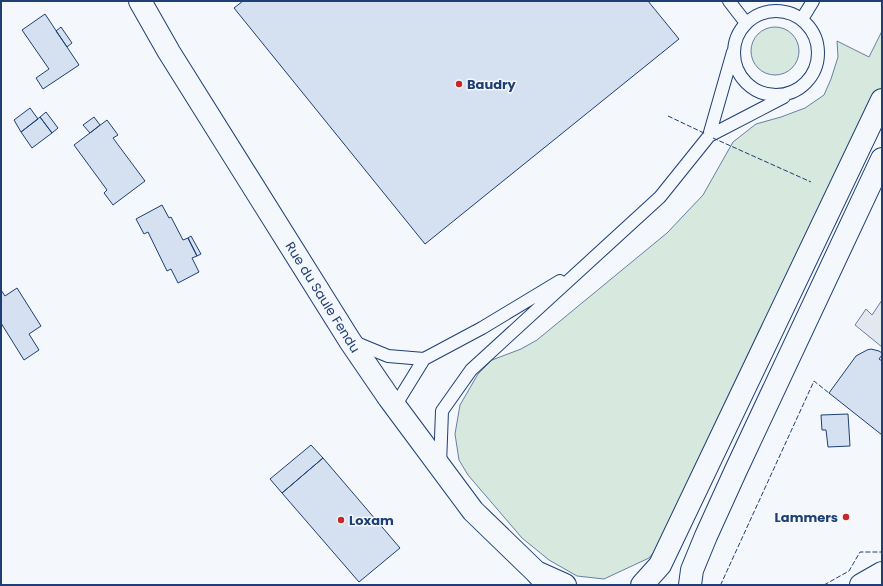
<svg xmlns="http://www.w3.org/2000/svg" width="883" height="586" viewBox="0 0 883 586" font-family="Poppins,sans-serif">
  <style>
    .green { fill: #d7e8df; stroke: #687fa3 }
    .parking { fill: #e3e8f0; stroke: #687fa3 }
    .building { fill: #d5e0f0; stroke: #1d3f73 }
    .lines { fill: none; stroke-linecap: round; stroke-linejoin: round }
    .service-casing { stroke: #1d3f73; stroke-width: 14 }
    .minor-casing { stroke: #1d3f73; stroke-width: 24 }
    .tertiary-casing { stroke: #1d3f73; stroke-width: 24 }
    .secondary-casing { stroke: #1d3f73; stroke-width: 24 }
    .service { stroke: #f4f7fb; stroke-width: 12 }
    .minor { stroke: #f4f7fb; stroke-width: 22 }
    .tertiary { stroke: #f4f7fb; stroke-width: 22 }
    .secondary { stroke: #f4f7fb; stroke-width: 22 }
    .fence { stroke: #1d3f73; stroke-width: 1; stroke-dasharray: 5 2; stroke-linecap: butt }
    .poi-dot { fill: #c62828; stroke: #f4f7fb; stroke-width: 1.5 }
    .labels { text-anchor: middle; stroke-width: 3; stroke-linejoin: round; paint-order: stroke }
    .poi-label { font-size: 13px; font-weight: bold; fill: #1d3f73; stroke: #f4f7fb; text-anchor: start }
    .street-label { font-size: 13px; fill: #1d3f73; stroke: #f4f7fb }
  </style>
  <rect width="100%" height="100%" fill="#f4f7fb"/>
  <path class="green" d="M751 51a24 24 0 1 1 48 0a24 24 0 1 1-48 0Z
    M882 31V89L666 538 649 558 604 579 577 576 549 560 522 538 468 475 459 460 455 434 460 405 478 374 492 360 521 349 537 340 667 233 703 195 733 142 756 124 781 117 805 108 824 95 831 79 838 57 837 41 869 57Z"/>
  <path class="parking" d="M882 300V347L855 325 866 309 872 315Z"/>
  <path class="building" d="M243 1H648L679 39 425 244 234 8Z
    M45 14 79 65 43 89 36 78 49 69 22 30Z
    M61 27 72 43 67 47 56 31Z
    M30 108 38 119 21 132 14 120Z
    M46 112 58 128 52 133 40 117Z
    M40 117 52 133 32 148 21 132Z
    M94 117 100 125 90 133 83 125Z
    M107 120 118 135 113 138 145 181 113 205 104 193 107 190 74 145Z
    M162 205 169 218 171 217 183 240 188 238 197 256 192 258 199 272 178 283 171 269 167 271 148 232 144 234 136 219Z
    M191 236 201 254 197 256 188 238Z
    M17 288 41 326 29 334 39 350 24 360 1 323V290L5 296Z
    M871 349 879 351 882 353V355L879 359 882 361V435L829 393 856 356 867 350Z
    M848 414 850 446 828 447 826 430H822L821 415Z
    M311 445 323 458 282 493 270 479Z
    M323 458 400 548 359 582 282 493Z"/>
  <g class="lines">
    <defs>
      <path id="service" d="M729 1 746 23
        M734 53a42 42 0 1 1 84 0a42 42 0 1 1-84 0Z
        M802 19 813 1
        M709 136 784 97
        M354 342 388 356 424 359
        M395 406 424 359 482 328 560 281
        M440 465 442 411 471 370 660 197 709 136 733 52"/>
      <path id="minor" d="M861 585 882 573"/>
      <path id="tertiary" d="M140 1 169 52 350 341 389 398 473 511 536 572 548 585
        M536 572 565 585"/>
      <path id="secondary" d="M642 585 660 565 882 100
        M690 585 692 570 706 536 736 470 882 159"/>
    </defs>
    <use href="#service" class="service-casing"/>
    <use href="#minor" class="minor-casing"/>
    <use href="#tertiary" class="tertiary-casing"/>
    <use href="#secondary" class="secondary-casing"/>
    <use href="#service" class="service"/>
    <use href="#minor" class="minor"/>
    <use href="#tertiary" class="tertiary"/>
    <use href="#secondary" class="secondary"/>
    <path class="fence" d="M668 116 706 134
      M713 138 811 182
      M722 585 721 584 814 381 829 393
      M824 585 849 571 860 552H882"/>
  </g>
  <g class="poi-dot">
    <circle cx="459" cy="84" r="4"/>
    <circle cx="846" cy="517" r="4"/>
    <circle cx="341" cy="520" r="4"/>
  </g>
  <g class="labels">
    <g class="poi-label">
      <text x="467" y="89">Baudry</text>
      <text x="838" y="522" text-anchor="end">Lammers</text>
      <text x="349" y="525">Loxam</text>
    </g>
    <g class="street-label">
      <text transform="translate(323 297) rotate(58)" y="5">Rue du Saule Fendu</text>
    </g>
  </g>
  <rect width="883" height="586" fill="none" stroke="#1d3f73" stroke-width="4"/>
</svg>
